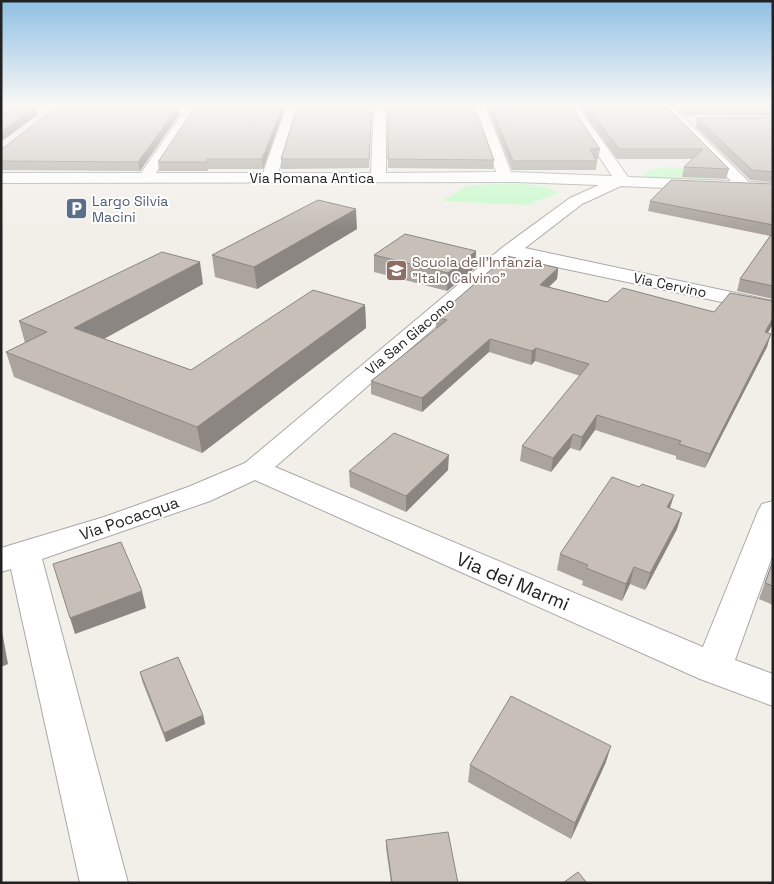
<svg xmlns="http://www.w3.org/2000/svg" width="774" height="884" viewBox="0 0 774 884" font-family="'Space Grotesk',sans-serif">
  <style>
    .park { fill: #c8facc }
    .lines { fill: none; stroke-linecap: round; stroke-linejoin: round }
    .street-casing { stroke: #a9a9a9; stroke-width: 2 }
    .street { fill: #fff; fill-rule: evenodd }
    .wall { fill: #aba49e }
    .shaded-wall { fill: #8b8681 }
    .building { fill: #c7bfb8; stroke: #8b8681 }
    .labels { text-anchor: middle; stroke-width: 4; stroke-linejoin: round; paint-order: stroke }
    .far-street-label { font-size: 14px; fill: #222; stroke: #fff }
    .far-service-label { font-size: 14px; fill: #4e5e75; stroke: #fff; text-anchor: start }
    .far-education-label { font-size: 14px; fill: #785e54; stroke: #fff; text-anchor: start }
    .street-label { font-size: 16px; fill: #222; stroke: #fff }
    .near-street-label { font-size: 19px; fill: #222; stroke: #fff }
  </style>
  <rect width="100%" height="100%" fill="#f2efe9"/>
  <path class="park" d="M675 167C688 168 701 170 709 181L647 179 644 175C651 166 665 168 675 167Z
    M468 185C493 185 539 179 559 193L527 205 442 201Z"/>
  <g class="lines">
    <defs>
      <path id="street" d="M1 105H90L96 109 90 113H1Z
        M140 105H198V109L156 173H263L287 105H299L278 173H371L374 105H386V173L496 172 473 105H485L511 172 612 176 565 105H577L628 177 731 181 658 105H671L749 182 773 183V193L621 186 582 204 525 248 773 301V313L514 258 275 467 703 647 758 511 762 504 773 501V554L735 660 773 674V706L700 679 255 480 210 501 42 559 128 883H80L11 569 1 572V548L104 517 188 487 245 463 503 247 570 198 599 185 516 182 1 183V173H141L183 113 136 112 134 109 136 106Z"/>
    </defs>
    <use href="#street" class="street-casing"/>
    <use href="#street" class="street"/>
  </g>
  <path class="wall" d="M286 105 263 169H208V171H159L158 162Z
    M298 105H372L369 168 281 169V159Z
    M388 105 494 160 493 169 388 168Z
    M486 105H570L600 149 598 159H596L597 161 596 170H512Z
    M578 105H665L729 169 726 179 682 177 684 167 693 159H617Z
    M674 105H773V115H684Z
    M179 115 140 171 1 170V148Z
    M773 117V182L750 180 696 127 697 118Z
    M773 184V299L737 291 740 279 770 236 648 211 650 201Z
    M357 229 257 289 215 277 212 255Z
    M476 251 475 268 447 291 374 272V255Z
    M558 268 557 279 549 287 607 302 714 312 768 333 767 347 705 468 676 459V456L595 430 580 451 570 448 551 472 520 461 522 446 580 376 535 361 531 365 489 352 422 412 371 394V381L436 330V317Z
    M203 284 104 339 191 370 365 305 366 328 202 453 14 377 6 352 25 343 19 321Z
    M448 470 406 512 350 487 349 471Z
    M639 487 674 495 670 508 682 513 677 529 645 590 630 584 622 601 582 585 583 581 557 570 560 554Z
    M773 560V605L759 599Z
    M140 672 203 715 205 724 166 742 142 681Z
    M606 762 571 839 468 782 470 765Z
    M386 840 458 883H391L386 848Z"/>
  <path class="shaded-wall" d="M283 105H286L263 169 262 159Z
    M35 107 37 115 1 142V132Z
    M178 107 179 115 140 171 138 162Z
    M356 209 357 229 257 289 254 267Z
    M476 251 475 268 447 291 448 273Z
    M200 262 203 284 80 352 74 328Z
    M558 268 557 279 538 297 540 285Z
    M365 305 366 328 202 453 197 427Z
    M773 318V324L761 345 765 332Z
    M771 334 767 347 705 468 710 454Z
    M490 339 489 352 422 412V398Z
    M536 348 535 361 531 365 532 351Z
    M597 415 595 430 580 451 582 437Z
    M573 434 570 448 551 472 553 458Z
    M449 455 448 470 406 512V496Z
    M674 495 669 510 667 507Z
    M682 513 677 529 645 590 650 573Z
    M634 567 630 584 622 601 626 584Z
    M142 591 146 608 75 634 70 618Z
    M1 626 8 664 1 667Z
    M203 715 205 724 166 742 164 733Z
    M611 746 606 762 571 839 575 823Z"/>
  <path class="building" d="M196 105H283L262 159H207V162H158Z
    M298 105H372L369 159H281Z
    M388 105H474L494 160 388 159Z
    M490 105H570L600 149H590L597 161H513Z
    M586 105H665L729 169 684 167 703 149H619Z
    M684 105H773V106L685 107Z
    M1 107H35L1 132Z
    M56 107H178L138 162 1 161V148L5 147Z
    M773 117V172L752 170 697 118Z
    M671 180 773 184V225L650 201Z
    M318 200 356 209 254 267 212 255Z
    M773 232V286L740 279Z
    M405 234 476 251 448 273 374 255Z
    M162 252 200 262 74 328 191 370 313 290 365 305 197 427 6 352 47 332 19 321Z
    M507 256 558 268 540 285 607 302 623 288 714 312 730 293 773 301V318L765 332 771 334 710 454 679 444 681 441 597 415 582 437 573 434 553 458 522 446 589 364 536 348 532 351 490 339 422 398 371 381 447 320 436 317Z
    M394 433 449 455 406 496 349 471Z
    M612 477 639 487 642 484 674 495 667 507 682 513 650 573 634 567 626 584 586 568 588 565 560 554Z
    M121 542 142 591 70 618 53 564Z
    M773 561V586L765 583Z
    M178 657 203 715 164 733 140 672Z
    M511 696 611 746 575 823 470 765Z
    M448 832 458 883H392L386 840Z
    M578 872 587 883H563Z"/>
  <linearGradient id="sky" x2="0" y2="1"><stop stop-color="#8fc0e4"/><stop offset="0.46" stop-color="#f9f8f5"/><stop offset="1" stop-color="#f9f8f5" stop-opacity="0"/></linearGradient>
  <rect width="774" height="229" fill="url(#sky)"/>
  <defs>
    <symbol id="parking-square" viewBox="-11 -11 22 22"><rect x="-9" y="-9" width="18" height="18" rx="4" fill="#5c6f8a" stroke="#fff"/><path d="M-3.5-5.5H1a3.5 3.5 0 0 1 0 7H-1V5.5H-3.5ZM-1-3.4V-.6H.8a1.4 1.4 0 0 0 0-2.8Z" fill="#fff"/></symbol>
    <symbol id="school-square" viewBox="-11 -11 22 22"><rect x="-9" y="-9" width="18" height="18" rx="4" fill="#8d6e63" stroke="#fff"/><path d="M0-5L7-2L0 1L-7-2ZM-4 1L0 2.5L4 1V4Q0 6-4 4Z" fill="#fff"/></symbol>
  </defs>
  <g fill-rule="evenodd">
    <use href="#parking-square" x="64" y="196" width="25" height="25"/>
    <use href="#school-square" x="384" y="258" width="25" height="25"/>
  </g>
  <g class="labels">
    <g class="far-street-label">
      <text x="312" y="183">Via Romana Antica</text>
      <text transform="translate(670 285) rotate(12)" y="5">Via Cervino</text>
      <text transform="translate(410 336) rotate(-40)" y="5">Via San Giacomo</text>
    </g>
    <g class="far-service-label">
      <text x="92" y="206">Largo Silvia<tspan x="92" dy="16">Macini</tspan></text>
    </g>
    <g class="far-education-label">
      <text x="412" y="267">Scuola dell'Infanzia<tspan x="412" dy="16">"Italo Calvino"</tspan></text>
    </g>
    <g class="street-label">
      <text transform="translate(129 518) rotate(-19)" y="6">Via Pocacqua</text>
    </g>
    <g class="near-street-label">
      <text transform="translate(513 581) rotate(23)" y="7">Via dei Marmi</text>
    </g>
  </g>
  <rect width="774" height="884" fill="none" stroke="#222222" stroke-width="5"/>
</svg>
